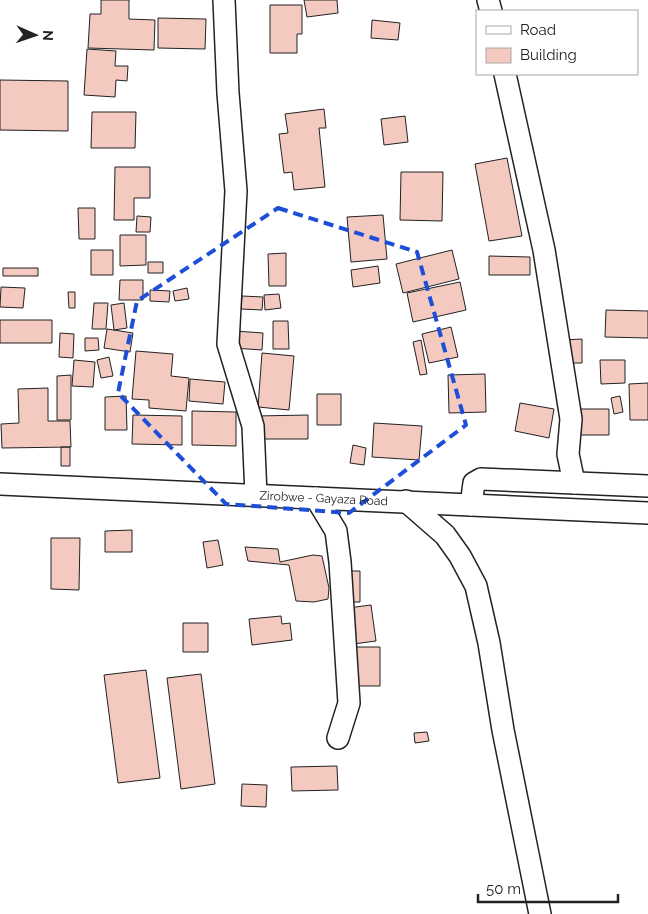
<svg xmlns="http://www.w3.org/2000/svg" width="648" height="914" viewBox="0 0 648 914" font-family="Raleway,sans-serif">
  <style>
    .building { fill: #f3c9c0; stroke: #222 }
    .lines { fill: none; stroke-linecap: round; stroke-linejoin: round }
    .minor-casing { stroke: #222; stroke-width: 24 }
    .minor { stroke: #fff; stroke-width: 21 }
    .marked { fill: none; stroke: #1d4ed8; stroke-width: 4; stroke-dasharray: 10 6; stroke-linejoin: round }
    .labels { text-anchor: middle; stroke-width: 4; stroke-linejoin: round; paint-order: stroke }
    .street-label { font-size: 12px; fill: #222; stroke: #fff }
  </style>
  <rect width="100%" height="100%" fill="#fff"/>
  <path class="building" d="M101 0H129V19L155 20 154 50 88 48 90 14H101Z
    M304 0H337L338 13 307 17Z
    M270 5H302V34H297V53H270Z
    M158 18 206 19 205 49 158 48Z
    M372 20 400 23 398 40 371 38Z
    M87 49 116 51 115 66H128L127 81 116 80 115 97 84 95Z
    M0 80 68 81V131L0 130Z
    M324 109 326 128H319L325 187 294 190 292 172 284 173 279 134 288 133 285 114Z
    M92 112H136L135 148H91Z
    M405 116 408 142 384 145 381 119Z
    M507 158 522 236 489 241 475 164Z
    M115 167H150V198H134V220H114Z
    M401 172H443L442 221 400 220Z
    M78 208H95V239H79Z
    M383 215 387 259 351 262 347 217Z
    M137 216 151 217 150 232H136Z
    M120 235H146V265L120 266Z
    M91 250H113V275H91Z
    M452 250 459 279 403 293 396 264Z
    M286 253V286H269L268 254Z
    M489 256 530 257V275H489Z
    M148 262H163V273H148Z
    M378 266 380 283 353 287 351 270Z
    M3 268H38V276H3Z
    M120 280H143V300H119Z
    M460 282 466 310 413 322 407 293Z
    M1 287 25 288 23 308 0 307Z
    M187 288 189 299 175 301 173 291Z
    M150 290 170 291 169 302 150 301Z
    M68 292H75V308H69Z
    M279 294 281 308 265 310 264 295Z
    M242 296 263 297 262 310 241 309Z
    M94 303H108L106 329H92Z
    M124 303 127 328 114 330 111 305Z
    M606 310 648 311V338L605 337Z
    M0 320H52V343H0Z
    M273 321H288L289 349H273Z
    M451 327 458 357 429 363 422 334Z
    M107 329 133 333 130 352 104 348Z
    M235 331 263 333 262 350 234 348Z
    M60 333 74 334 73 358 59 357Z
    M85 338H98L99 350 85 351Z
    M582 339V363H563V340Z
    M421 340 427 374 420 375 413 342Z
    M136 351 173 354 171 376 189 378 186 411 149 408V400L132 399Z
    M262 353 294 356 289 410 258 407Z
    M109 357 113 376 101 378 97 360Z
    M74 360 95 362 93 387 72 386Z
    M600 360H625V383L601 384Z
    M485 374 486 412 449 413 448 375Z
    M71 375V420H57V376Z
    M190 379 225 382 223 404 189 401Z
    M648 383V420H630L629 384Z
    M48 388V421H70L71 447 2 448 1 424 19 423 18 389Z
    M317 394H341V425H317Z
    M126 396 127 430H105V397Z
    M620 396 623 412 614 414 611 398Z
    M520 403 554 409 549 438 515 431Z
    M574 409H609V435H574Z
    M192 411 236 412V446L192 445Z
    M133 415 182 416V445L132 444Z
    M308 415V439H256V416Z
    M374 423 422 426 419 460 372 457Z
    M353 445 366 448 364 465 350 463Z
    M61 447H70V466H61Z
    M132 530V552H105V531Z
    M51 538H80L79 590 51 589Z
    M218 540 223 565 207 568 203 542Z
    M245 547 278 549 280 562 313 555 322 556 329 588 328 599 314 602 296 601 289 565 248 561Z
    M343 571H360V602H344Z
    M371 605 376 641 353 644 348 608Z
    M281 616 282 624 290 623 292 640 252 645 249 619Z
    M183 623H208V652H183Z
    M353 647H380V686H353Z
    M146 670 160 778 118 783 104 675Z
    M201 674 215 784 181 789 167 678Z
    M427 732 429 741 415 743 414 733Z
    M337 766 338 790 292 791 291 767Z
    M242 784 267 785 266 807 241 806Z"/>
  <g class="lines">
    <defs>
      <g id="minor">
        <path d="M224 0 228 93 236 191 228 344 253 426 256 495"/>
        <path d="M488 0 491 11"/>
        <path d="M505 74 544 250 571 419 568 454 574 483"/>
        <path id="s1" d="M0 484 648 513"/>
        <path d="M316 498 336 531 340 562 349 703 338 738"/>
        <path d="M406 501 445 535 460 556 476 586 489 643 503 730 540 914"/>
        <path d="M471 505 474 483 481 479 648 486"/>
      </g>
    </defs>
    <use href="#minor" class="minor-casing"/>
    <use href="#minor" class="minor"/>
  </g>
  <path class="marked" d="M278 208 417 252 466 425 349 513 226 504 118 393 137 301Z"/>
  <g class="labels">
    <g class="street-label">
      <text dy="4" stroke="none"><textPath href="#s1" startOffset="324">Zirobwe - Gayaza Road</textPath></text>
    </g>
  </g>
  <rect x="476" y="10" width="162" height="65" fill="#ffffff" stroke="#a7a7a7"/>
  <rect x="486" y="26" width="25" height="8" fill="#ffffff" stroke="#a7a7a7"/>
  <text x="520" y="35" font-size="15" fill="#222222">Road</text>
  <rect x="486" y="48" width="25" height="15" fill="#f3c9c0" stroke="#a7a7a7"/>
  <text x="520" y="60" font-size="15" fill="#222222">Building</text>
  <g transform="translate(35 35) rotate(92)" stroke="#ffffff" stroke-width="4" paint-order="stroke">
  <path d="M0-4L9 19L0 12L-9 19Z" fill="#222222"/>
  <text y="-8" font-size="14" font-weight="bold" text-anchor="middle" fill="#222222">N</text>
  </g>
  <path d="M478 894v8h140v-8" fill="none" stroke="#222222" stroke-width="2.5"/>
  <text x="486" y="894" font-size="15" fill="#222222" stroke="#ffffff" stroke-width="4" paint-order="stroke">50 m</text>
</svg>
